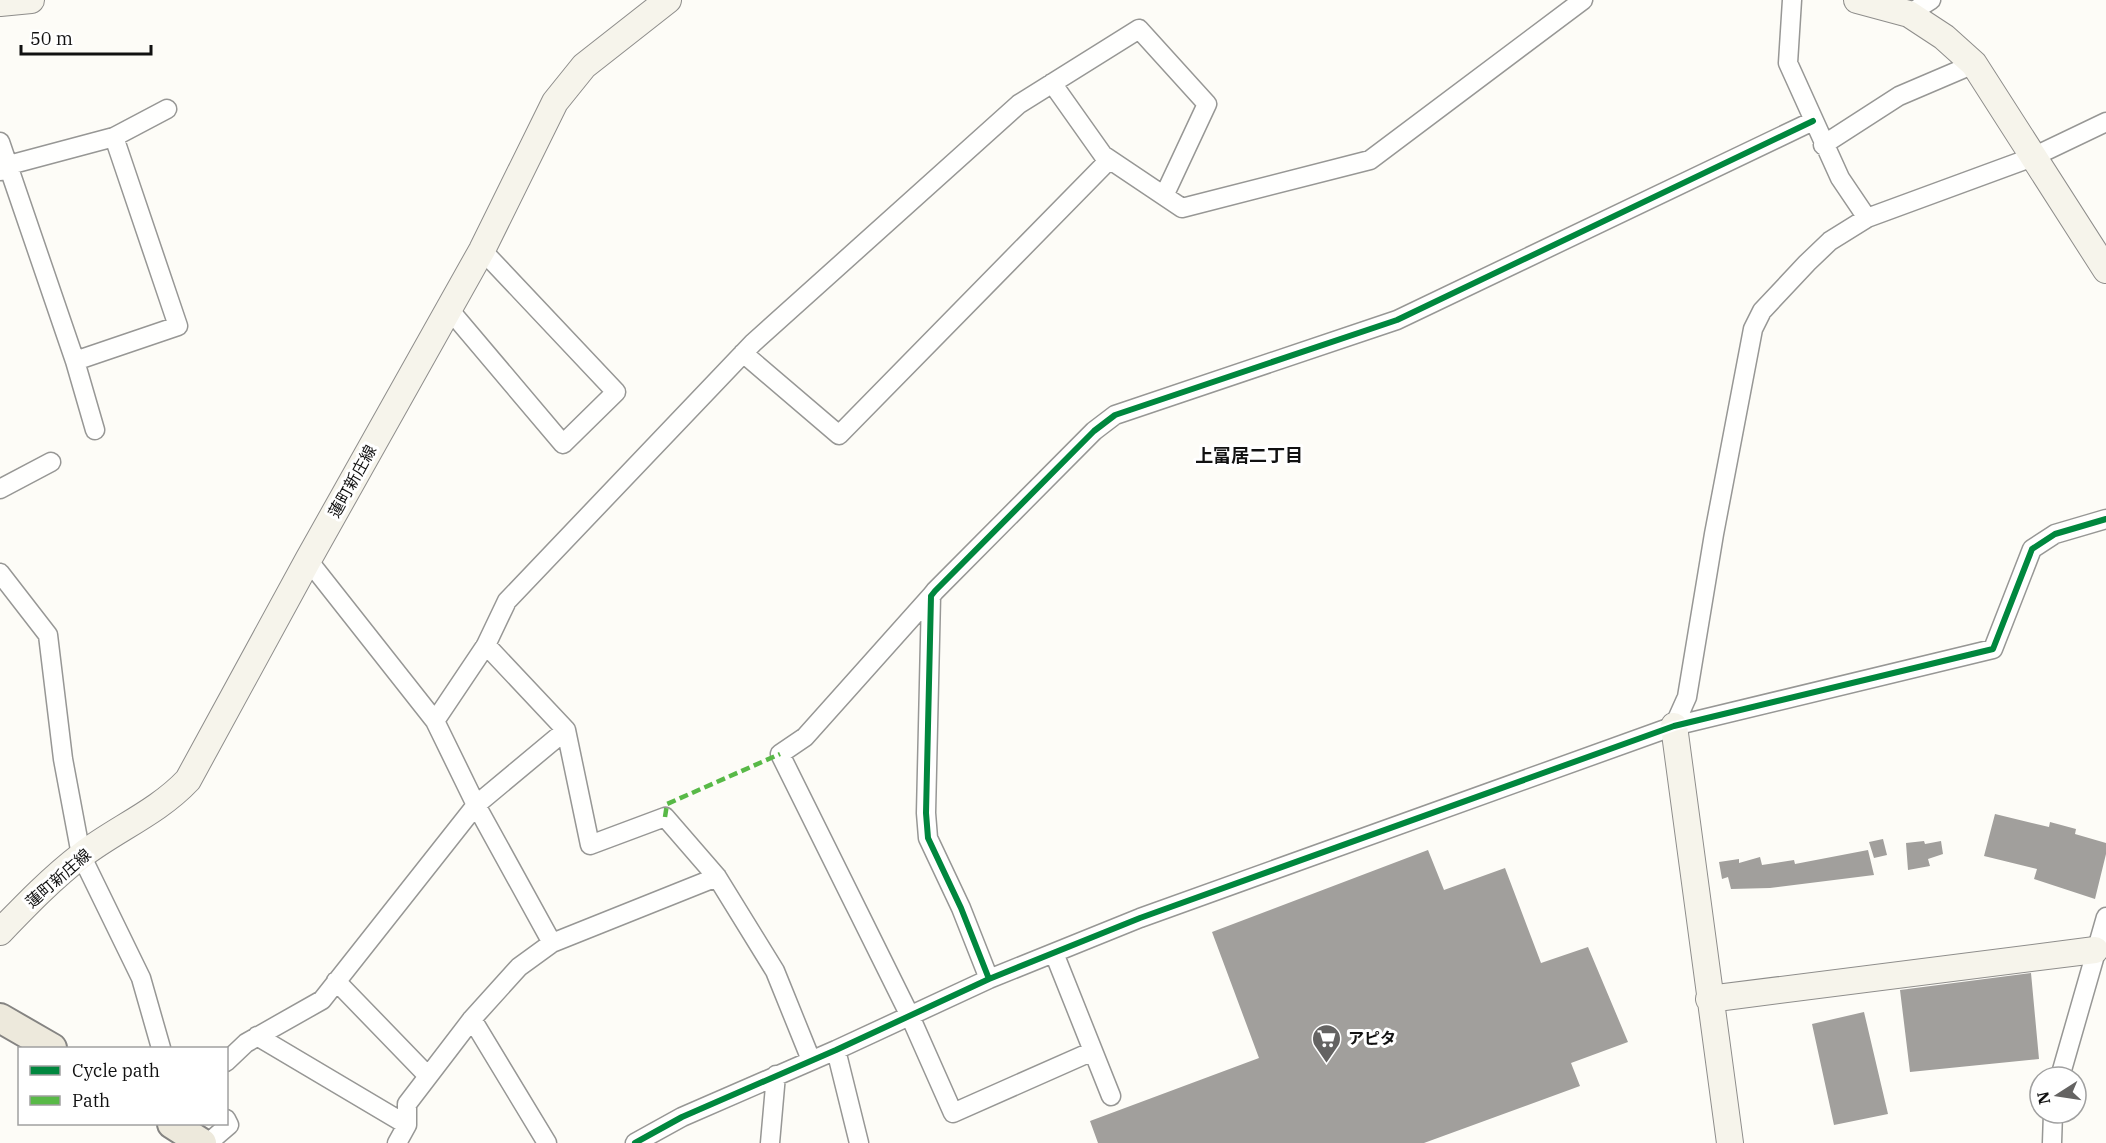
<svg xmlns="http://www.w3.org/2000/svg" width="2106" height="1143" viewBox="0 0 2106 1143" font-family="'IBM Plex Serif','Noto Sans JP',serif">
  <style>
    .building { fill: #a19f9c }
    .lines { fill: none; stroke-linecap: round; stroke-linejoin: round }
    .street-casing { stroke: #979795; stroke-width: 21 }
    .secondary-casing { stroke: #8e8d8b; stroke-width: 28 }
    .primary-casing { stroke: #858482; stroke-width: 32 }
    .street { stroke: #fffffe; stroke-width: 18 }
    .secondary { stroke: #f6f4eb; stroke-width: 26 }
    .primary { stroke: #ede9dc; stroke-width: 28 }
    .quiet { stroke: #58b947; stroke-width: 4.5; stroke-dasharray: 9 4.5; stroke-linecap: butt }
    .cycleway-casing { stroke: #fff; stroke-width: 10 }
    .cycleway { stroke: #00873e; stroke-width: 6 }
    .labels { text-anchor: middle; stroke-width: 6; stroke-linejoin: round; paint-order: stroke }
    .street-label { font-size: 16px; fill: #111; stroke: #fff }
    .poi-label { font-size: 16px; font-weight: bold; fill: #111; stroke: #fff; text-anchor: start }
    .neighbourhood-label { font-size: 18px; font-weight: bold; fill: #111; stroke: #fff }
  </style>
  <rect width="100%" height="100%" fill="#fdfcf7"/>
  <path class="building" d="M1995 814 2049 827 2050 822 2076 829 2075 834 2106 843V854L2095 899 2034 879 2037 869 1984 856Z
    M1883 839 1887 855 1874 858 1869 842Z
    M1924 841 1925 844 1941 841 1943 854 1928 859 1930 866 1908 870 1906 843Z
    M1428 850 1444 890 1505 868 1541 963 1588 947 1628 1042 1571 1063 1580 1086 1424 1143H1098L1090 1121 1259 1058 1212 932Z
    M1868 850 1874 875 1770 888 1731 889 1728 877 1722 879 1719 862 1739 859V863L1760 857 1762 865 1794 860 1795 864Z
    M2031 973 2039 1059 1910 1072 1900 990Z
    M1864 1012 1888 1114 1834 1125 1812 1024Z"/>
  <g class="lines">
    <defs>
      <path id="street" d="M1792 0 1788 63 1840 178 1867 218
        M1909 14 1931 0
        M1052 83 1103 155 1182 208 1370 160 1583 0
        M114 137 167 109
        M0 142 75 361 95 430
        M1823 145 1899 96 1974 64
        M0 171 9 165 114 137 178 326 75 361
        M448 308 563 444 616 392 482 250
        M743 353 839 435 1109 160
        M0 489 51 462
        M308 560 435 721 476 805 552 943
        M0 573 48 635 63 759 81 855 141 978 161 1048
        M931 596 805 737 780 754 910 1016 953 1113 1093 1051
        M486 645 566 730 590 845 665 817 717 877 775 971 811 1060
        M435 721 486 645 507 601 753 343 1019 104 1139 29 1207 104 1164 196
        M1674 726 1687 697 1714 534 1753 329 1762 311 1807 263 1830 241 1867 218 2033 157 2106 122
        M1054 953 1111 1096
        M989 979 961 908 928 838 926 813 931 596 935 591 1094 431 1115 415 1397 320 1813 121
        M336 981 428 1076
        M472 1019 547 1143
        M257 1036 407 1125
        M836 1050 859 1143
        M226 1062 246 1043 322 1000 476 805 566 730
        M2060 1077 2106 917
        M208 1143 229 1125 226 1119
        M397 1143 407 1125V1104L472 1019 519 967 552 943 717 877
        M635 1143 682 1117 836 1050 989 979 1140 918 1674 726 1993 649 2032 549 2055 534 2106 519
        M770 1143 776 1075
        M2052 1143 2053 1113"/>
      <path id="secondary" d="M1857 0 1909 14 1944 37 1974 64 2106 270
        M0 3 31 0
        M1674 726 1730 1143
        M0 932C26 905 52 878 82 855 116 829 158 812 188 780L308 560 482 250 555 102 584 66 668 0
        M1709 999 2095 950"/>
      <path id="primary" d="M0 1018 52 1048
        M172 1124 202 1143"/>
    </defs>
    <use href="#street" class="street-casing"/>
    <use href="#secondary" class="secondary-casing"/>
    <use href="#primary" class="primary-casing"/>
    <use href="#street" class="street"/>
    <use href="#secondary" class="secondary"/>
    <use href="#primary" class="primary"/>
    <path class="quiet" d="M665 817 667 804 780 754"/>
    <defs>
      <path id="cycleway" d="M989 979 961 908 928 838 926 813 931 596 935 591 1094 431 1115 415 1397 320 1813 121
        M635 1143 682 1117 836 1050 989 979 1140 918 1674 726 1993 649 2032 549 2055 534 2106 519"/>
    </defs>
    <use href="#cycleway" class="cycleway-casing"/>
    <use href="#cycleway" class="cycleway"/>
  </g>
  <defs>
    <symbol id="supermarket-pin" viewBox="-11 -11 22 30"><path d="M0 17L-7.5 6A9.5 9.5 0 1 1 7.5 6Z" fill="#646362" stroke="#fff"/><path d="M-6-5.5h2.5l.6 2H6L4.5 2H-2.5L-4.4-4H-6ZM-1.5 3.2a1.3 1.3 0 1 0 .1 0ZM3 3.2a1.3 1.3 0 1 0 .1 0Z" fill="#fff"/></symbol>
  </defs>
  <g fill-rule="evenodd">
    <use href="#supermarket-pin" x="1310" y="1022" width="33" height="45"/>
  </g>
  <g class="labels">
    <g class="street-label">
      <text transform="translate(352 481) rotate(-61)" y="6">蓮町新庄線</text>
      <text transform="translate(58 878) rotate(-41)" y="6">蓮町新庄線</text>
    </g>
    <g class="poi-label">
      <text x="1348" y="1044">アピタ</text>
    </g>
    <g class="neighbourhood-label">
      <text x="1249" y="462">上冨居二丁目</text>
    </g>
  </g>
  <rect x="18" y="1047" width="210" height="78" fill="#ffffff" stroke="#a0a0a0" stroke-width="1.5"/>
  <rect x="30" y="1066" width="30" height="9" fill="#00873e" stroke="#a0a0a0" stroke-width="1.5"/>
  <text x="72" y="1077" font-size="18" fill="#111111">Cycle path</text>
  <rect x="30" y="1096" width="30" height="9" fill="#58b947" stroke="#a0a0a0" stroke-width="1.5"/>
  <text x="72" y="1107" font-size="18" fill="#111111">Path</text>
  <g transform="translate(2058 1095) rotate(258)"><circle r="28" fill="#ffffff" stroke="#a0a0a0" stroke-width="1.5"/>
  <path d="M0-4.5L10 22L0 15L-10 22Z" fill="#646362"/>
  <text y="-9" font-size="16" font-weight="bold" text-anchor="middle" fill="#111111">N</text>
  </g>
  <path d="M21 45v9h130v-9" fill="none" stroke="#111111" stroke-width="3"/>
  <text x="30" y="45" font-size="18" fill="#111111" stroke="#ffffff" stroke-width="4.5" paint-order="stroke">50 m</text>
</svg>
